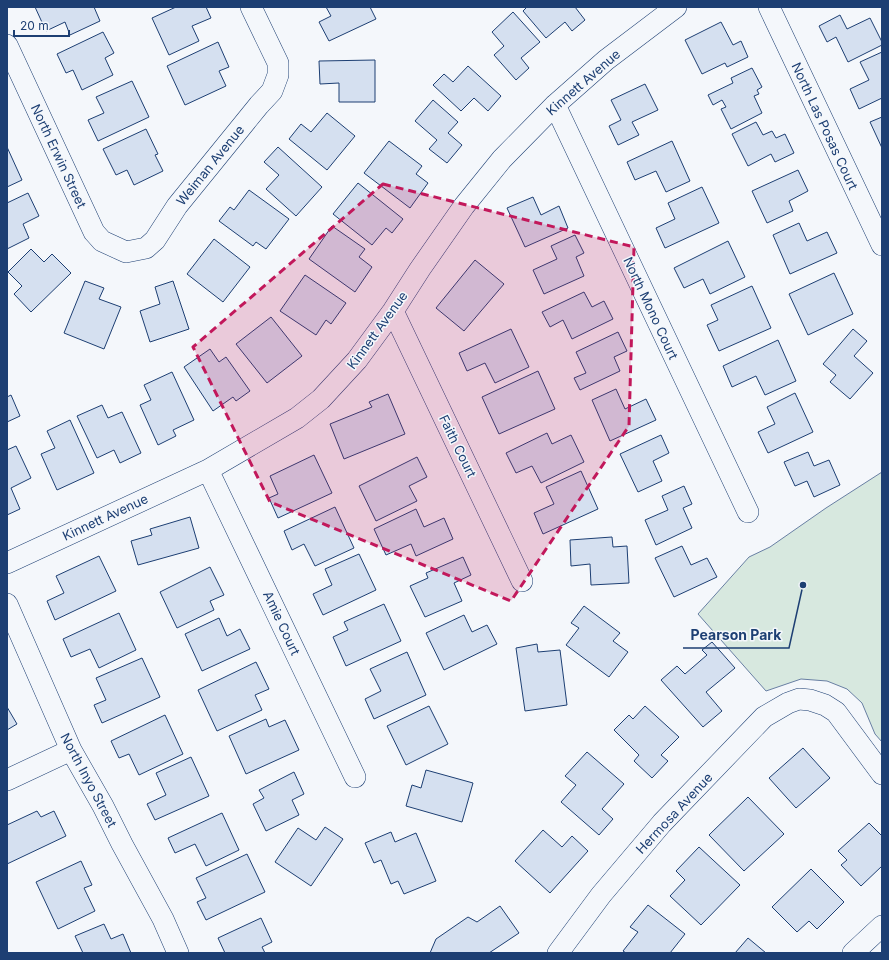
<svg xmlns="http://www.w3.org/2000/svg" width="889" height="960" viewBox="0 0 889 960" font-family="Inter,sans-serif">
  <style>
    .green { fill: #d7e8df; stroke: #687fa3 }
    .building { fill: #d5e0f0; stroke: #1d3f73 }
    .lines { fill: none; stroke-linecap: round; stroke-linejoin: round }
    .minor-casing { stroke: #1d3f73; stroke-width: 22 }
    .minor { stroke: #f4f7fb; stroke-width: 21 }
    .marked { fill: #c2185b; fill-opacity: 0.2; stroke: #c2185b; stroke-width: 3; stroke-dasharray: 8 5; stroke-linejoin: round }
    .labels { text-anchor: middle; stroke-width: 3; stroke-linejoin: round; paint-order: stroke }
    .street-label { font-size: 13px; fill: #1d3f73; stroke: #f4f7fb }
    .leader { fill: none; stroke: #1d3f73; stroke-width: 1.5 }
    .callout-dot { fill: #1d3f73; stroke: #f4f7fb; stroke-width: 1.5 }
    .callout-label { font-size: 14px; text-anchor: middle; font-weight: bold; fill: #1d3f73; stroke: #f4f7fb; stroke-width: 3; stroke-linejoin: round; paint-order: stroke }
  </style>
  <rect width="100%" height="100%" fill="#f4f7fb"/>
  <path class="green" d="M882 472V742L875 734 862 703 847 689 827 681 801 679 766 691 698 614 749 557 770 547 826 508Z"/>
  <path class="building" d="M35 7H94L100 21 70 35 65 22 46 31Z
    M176 7H206L211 18 192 26 199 41 169 55 152 18Z
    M326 7H370L376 19 329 41 319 22 331 16Z
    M527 7H575L585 20 572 31 565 22 546 38 523 11Z
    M513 12 540 42 521 58 529 68 516 80 494 55 504 46 492 32Z
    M840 15 847 29 870 18 882 42V45L848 62 836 37 827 42 819 26Z
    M721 22 733 45 741 41 748 57 727 67 725 63 702 74 685 40Z
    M103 32 114 53 105 58 113 75 82 90 73 70 66 73 57 54Z
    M218 42 229 67 219 71 226 86 185 105 167 66Z
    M882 52V98L859 109 850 89 869 80 860 62Z
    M375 60V102H339V83L320 84 319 61Z
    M468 66 501 96 488 111 474 98 461 111 433 85 444 74 453 82Z
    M752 68 762 87 757 90 759 94 754 96 762 113 731 129 721 109 726 107 722 100 713 105 708 95 733 83 731 78Z
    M132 81 149 117 98 141 88 120 104 113 96 97Z
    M645 84 658 110 632 122 639 135 618 145 609 126 621 120 611 100Z
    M433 100 458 122 448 133 462 145 447 163 429 149 437 140 415 121Z
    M327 113 355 136 327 170 289 139 301 124 311 132Z
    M882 117V148L870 122Z
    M756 122 763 135 772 131 776 138 785 134 794 153 775 162 771 154 748 166 732 134Z
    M146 129 158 154 155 155 163 171 134 185 127 170 116 175 103 149Z
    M389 141 422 166 416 174 428 183 410 208 364 173Z
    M672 141 690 181 666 192 656 171 635 180 627 162Z
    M7 147 22 180 7 187Z
    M278 147 322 187 296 216 266 189 279 175 264 162Z
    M798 170 808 191 789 201 793 211 767 223 752 191Z
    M358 183 403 219 392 233 386 228 372 245 333 214Z
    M702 187 719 223 665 248 656 228 675 219 668 203Z
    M249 190 289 219 266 249 256 242 253 246 219 221 230 207 234 210Z
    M28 193 39 216 23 224 29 238 7 249V203Z
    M533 197 541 215 559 206 568 228 525 247 507 208Z
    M799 223 807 241 827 232 837 253 790 274 773 235Z
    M332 226 365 249 359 257 372 267 355 292 309 259Z
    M575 235 584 253 576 257 584 276 544 294 533 270 557 259 551 246Z
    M214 239 250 267 223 302 187 274Z
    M728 241 745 277 710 294 703 279 684 288 674 268Z
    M31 249 44 262 52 254 71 273 31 312 14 294 22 286 8 272Z
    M475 260 504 284 464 331 436 308Z
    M834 273 853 314 808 335 789 294Z
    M305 275 346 303 331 324 326 320 316 335 280 311Z
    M85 281 104 288 99 299 121 307 104 349 64 333Z
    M173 281 189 329 150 342 140 311 160 304 155 287Z
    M752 286 771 328 719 351 707 325 718 320 711 305Z
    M584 292 592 307 604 301 613 319 572 339 563 320 550 327 542 312Z
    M271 317 302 356 267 383 236 344Z
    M511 329 529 367 495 383 485 363 467 371 459 353Z
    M853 329 867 341 854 356 873 373 850 399 830 382 836 375 823 364Z
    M618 332 627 351 614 357 620 371 580 390 574 378 586 373 576 352Z
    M778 340 796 381 765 395 756 376 732 387 723 366Z
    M210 349 219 362 226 357 250 391 236 401 233 397 213 411 184 367Z
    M538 371 555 409 499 434 482 397Z
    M172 372 194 420 173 430 176 436 158 445 140 405 151 400 144 385Z
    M616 389 625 409 646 399 656 420 610 441 592 400Z
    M795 393 813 432 768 453 758 432 775 424 767 407Z
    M388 394 405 434 344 459 330 424 372 407 369 402Z
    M11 395 20 416 7 422V397Z
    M102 405 108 418 122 412 141 453 120 463 114 450 97 458 77 416Z
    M70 420 94 473 57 490 41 454 55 448 47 431Z
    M547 433 552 444 571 435 584 462 541 483 532 466 516 473 506 453Z
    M661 435 669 453 653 461 662 481 638 492 620 454Z
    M16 446 31 478 11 488 20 509 7 515V450Z
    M808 452 814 466 829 460 840 485 814 497 807 481 795 486 784 462Z
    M314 455 332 493 278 518 269 498 278 494 270 476Z
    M417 457 427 477 409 486 417 501 376 521 359 486Z
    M581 471 598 509 543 534 534 513 554 504 546 487Z
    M684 486 692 504 683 508 692 528 656 545 645 520 668 510 662 496Z
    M335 507 354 548 315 566 304 544 292 550 284 531Z
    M416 509 424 527 444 518 453 539 416 556 411 544 386 555 374 529Z
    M190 517 199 548 138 565 131 541 152 535 150 529Z
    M612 537 613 547 627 546 629 583 591 585 590 564 571 566 570 540Z
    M682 546 691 565 707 558 717 577 674 597 655 558Z
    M359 554 376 590 323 615 313 594 332 585 325 569Z
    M99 556 116 591 55 620 47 601 64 593 56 576Z
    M463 557 471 575 454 583 462 601 425 617 410 586 428 578 426 573Z
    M210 567 224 595 210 601 214 610 177 628 160 592Z
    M384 604 401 641 346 666 333 637 348 630 344 622Z
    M584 606 620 633 613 641 628 652 609 677 566 645 579 628 571 623Z
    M119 613 136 650 99 668 90 649 71 657 63 639Z
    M464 615 472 632 487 625 497 644 444 670 426 633Z
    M219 618 227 636 240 629 250 649 202 671 185 634Z
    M712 642 735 668 706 692 722 711 703 727 661 680 677 666 685 674 707 655 702 650Z
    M537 644 538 652 560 650 567 705 525 711 516 648Z
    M407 652 426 695 374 719 365 699 381 691 370 669Z
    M142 658 160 697 102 723 94 705 106 700 96 678Z
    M256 662 269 689 255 695 262 710 217 731 198 690Z
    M429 706 448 744 406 765 387 726Z
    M645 706 679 737 661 755 668 761 652 778 634 761 639 755 614 730 629 715 633 719Z
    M7 707 17 724 7 730Z
    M165 715 183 754 139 775 129 754 119 758 111 741Z
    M266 719 269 727 285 720 299 750 246 774 229 736Z
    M803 748 830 778 796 808 769 778Z
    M587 752 624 784 602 809 613 819 599 835 561 802 576 785 565 776Z
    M191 757 209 796 155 820 147 804 166 795 156 773Z
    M426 770 473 783 462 822 406 806 412 785 421 788Z
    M294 772 304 794 292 800 299 815 266 831 253 804 264 798 259 790Z
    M748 797 784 834 744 871 709 835Z
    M37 811 41 817 54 811 66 836 7 864V825Z
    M222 813 239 850 206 866 195 844 175 853 168 838Z
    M869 823 882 836V866L861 886 841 865 847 860 838 851Z
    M325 827 343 839 311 886 275 862 298 828 316 840Z
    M543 830 562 847 572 836 588 851 550 893 515 861Z
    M391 832 395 842 416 833 436 881 404 894 398 881 391 884 381 860 374 863 365 843Z
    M699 847 740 885 701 925 670 896 685 880 676 871Z
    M247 854 265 892 206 920 197 902 206 898 196 878Z
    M81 861 92 885 84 888 95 911 58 929 36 882Z
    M811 869 844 902 817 929 809 921 797 932 772 907Z
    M648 905 685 934 670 953H626L623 951 638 932 630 927Z
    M500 906 519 933 489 953H430L436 939 468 917 477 922Z
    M261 918 272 942 262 947 265 953H225L218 938Z
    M104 924 111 939 123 934 131 953H83L75 936Z
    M748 938 766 953H735Z"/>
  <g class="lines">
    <defs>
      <path id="minor" d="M769 7 882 245
        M7 45 94 232 102 241 126 252 146 248 155 240 177 206 259 105 272 91 278 75V63L251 7
        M555 105 748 512
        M393 311 522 581
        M208 470 355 777
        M7 563 208 470 297 418 321 399 357 360 393 311 420 269 464 206 502 159 555 105 606 60 676 7
        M7 604 71 750 103 806 122 844 163 919 178 953
        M7 780 71 750
        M558 953 601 895 662 823 764 717 788 703 799 699 810 700 825 705 836 712 882 774
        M853 953 882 926"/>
    </defs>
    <use href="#minor" class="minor-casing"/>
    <use href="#minor" class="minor"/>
  </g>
  <path class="marked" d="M383 184 634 247 629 426 511 601 270 502 193 347Z"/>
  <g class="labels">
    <g class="street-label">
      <text transform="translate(583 82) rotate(-41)" y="5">Kinnett Avenue</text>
      <text transform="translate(825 126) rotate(65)" y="5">North Las Posas Court</text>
      <text transform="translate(59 156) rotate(65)" y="5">North Erwin Street</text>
      <text transform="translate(210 165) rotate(-51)" y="5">Weiman Avenue</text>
      <text transform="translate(651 308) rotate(65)" y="5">North Mono Court</text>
      <text transform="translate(377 330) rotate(-54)" y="5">Kinnett Avenue</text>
      <text transform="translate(458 446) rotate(64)" y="5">Faith Court</text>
      <text transform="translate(105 517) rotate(-25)" y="5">Kinnett Avenue</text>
      <text transform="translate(282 623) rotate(65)" y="5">Amie Court</text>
      <text transform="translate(89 780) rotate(62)" y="5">North Inyo Street</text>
      <text transform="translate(674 813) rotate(-47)" y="5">Hermosa Avenue</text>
    </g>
  </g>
  <path class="leader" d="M803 585L789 648H683"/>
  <circle class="callout-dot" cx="803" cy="585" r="4"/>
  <g class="callout-label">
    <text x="736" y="640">Pearson Park</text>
  </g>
  <rect width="889" height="960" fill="none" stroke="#1d3f73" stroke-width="16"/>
  <path d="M14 30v6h55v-6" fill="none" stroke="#1d3f73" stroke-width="2"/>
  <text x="20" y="30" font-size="12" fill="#1d3f73" stroke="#f4f7fb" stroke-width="3" paint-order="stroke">20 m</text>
</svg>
